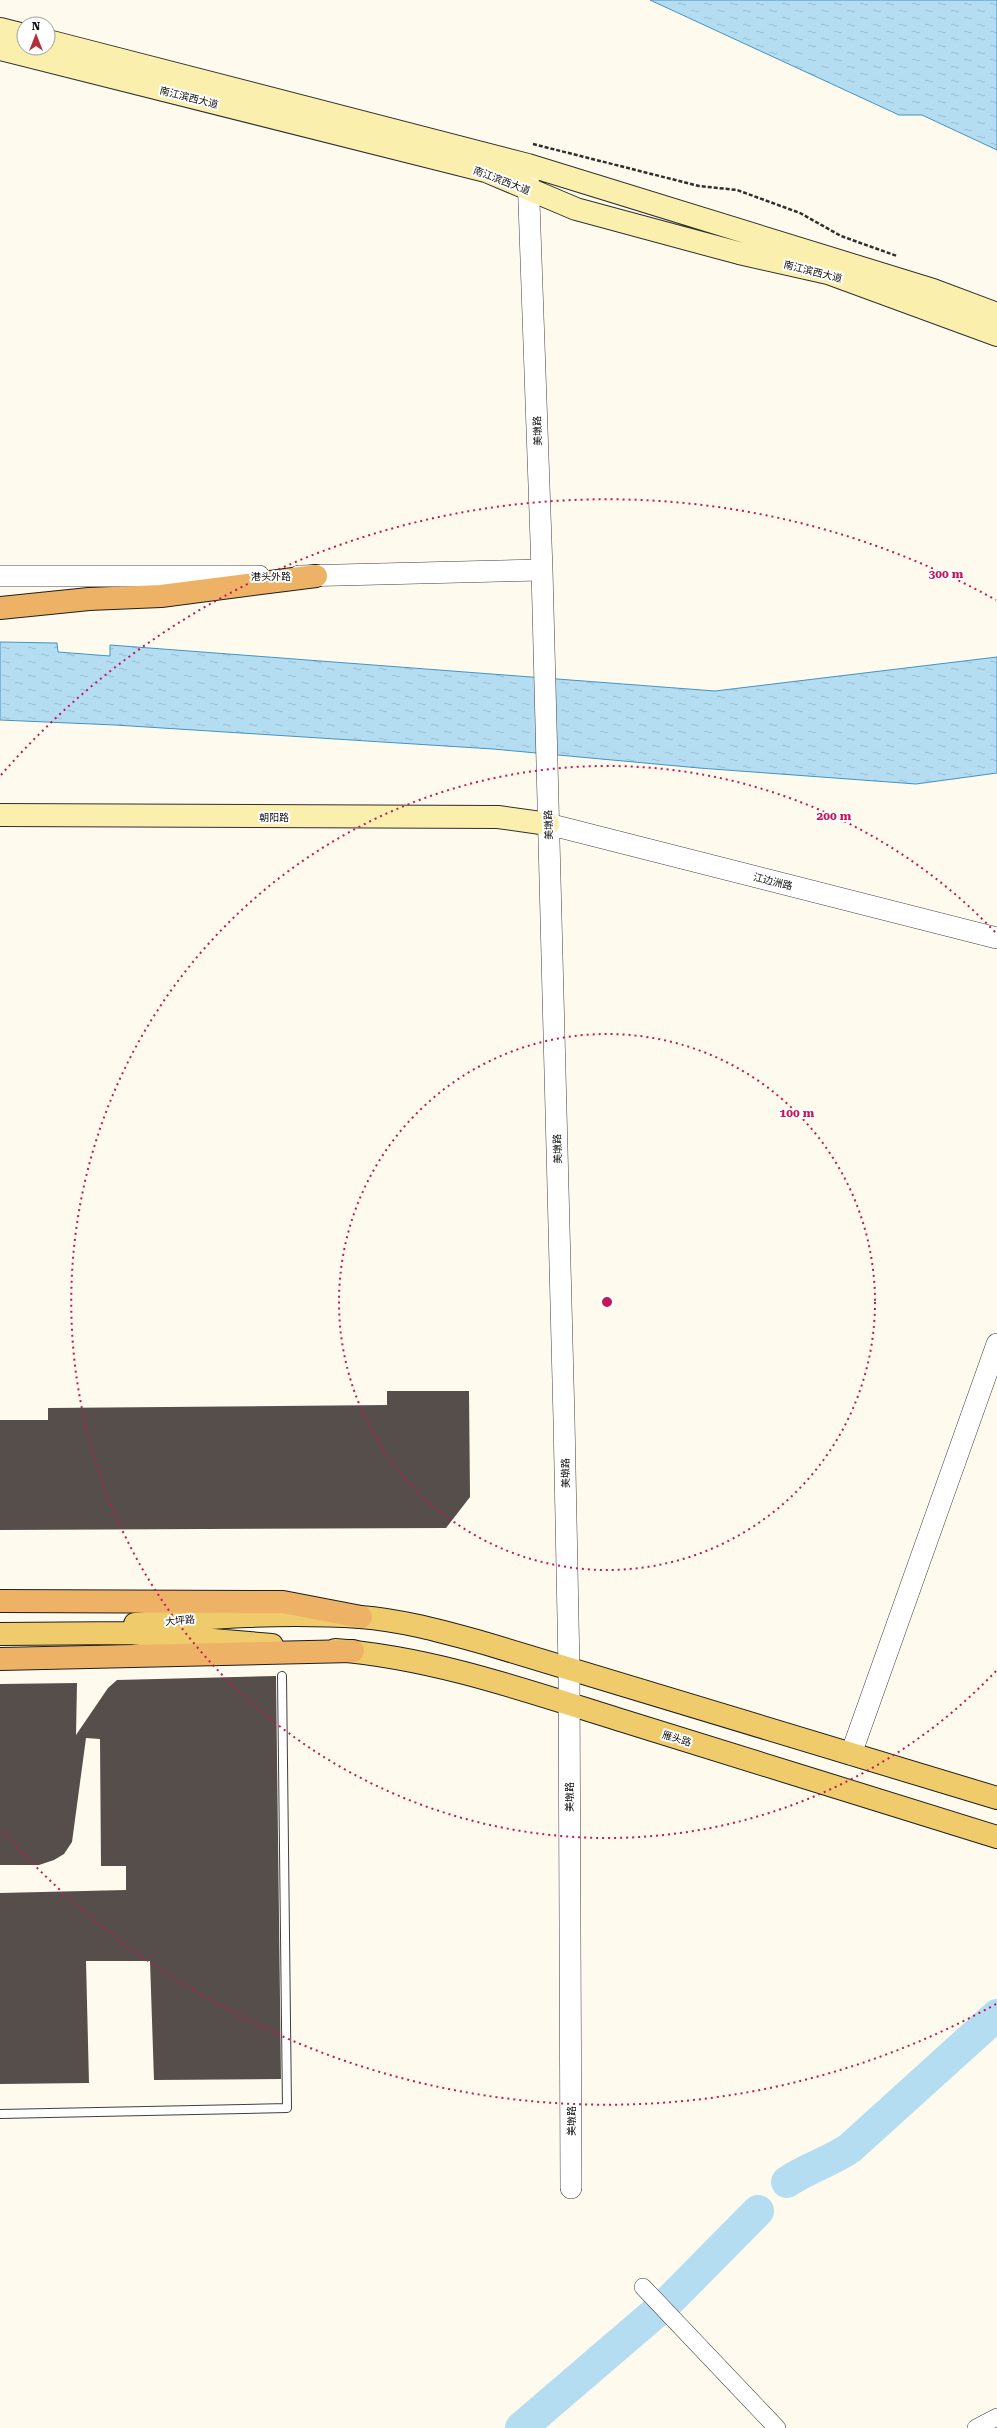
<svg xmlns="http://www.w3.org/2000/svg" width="997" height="2428" viewBox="0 0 997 2428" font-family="'Roboto Serif','Noto Sans SC',serif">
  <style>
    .water { fill: url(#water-ripples); stroke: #4194c4 }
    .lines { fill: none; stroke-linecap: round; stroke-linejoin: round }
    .river { stroke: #b5ddf2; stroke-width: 32 }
    .building { fill: #554e4a }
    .service-casing { stroke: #404040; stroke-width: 10 }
    .minor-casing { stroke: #404040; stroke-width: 18 }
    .tertiary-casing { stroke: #404040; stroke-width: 22 }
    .secondary-casing { stroke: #2f2f2f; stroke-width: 24 }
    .primary-casing { stroke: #1e1e1e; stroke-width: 24 }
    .trunk-casing { stroke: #1e1e1e; stroke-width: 24 }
    .path { stroke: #2f2f2f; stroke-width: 2.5; stroke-dasharray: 4 2; stroke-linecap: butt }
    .service { stroke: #fff; stroke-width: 8 }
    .minor { stroke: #fff; stroke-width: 17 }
    .tertiary { stroke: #fff; stroke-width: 21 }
    .secondary { stroke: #faefad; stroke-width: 22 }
    .primary { stroke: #efcb6c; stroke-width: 22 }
    .trunk { stroke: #edb266; stroke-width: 22 }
    .ring { fill: none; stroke: #c2185b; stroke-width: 2; stroke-dasharray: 2 4 }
    .labels { text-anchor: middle; stroke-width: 4; stroke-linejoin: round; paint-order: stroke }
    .street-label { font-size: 10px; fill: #0d0d0d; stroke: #fff }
    .centre { fill: #c2185b; stroke: #fff; stroke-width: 2 }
    .ring-label { font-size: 12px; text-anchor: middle; font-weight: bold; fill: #c2185b; stroke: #fff; stroke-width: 4; stroke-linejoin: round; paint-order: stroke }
  </style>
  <defs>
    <pattern id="water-ripples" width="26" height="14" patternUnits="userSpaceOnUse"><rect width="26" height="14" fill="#b5ddf2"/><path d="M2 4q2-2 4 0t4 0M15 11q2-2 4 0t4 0" fill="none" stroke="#9abcce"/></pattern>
  </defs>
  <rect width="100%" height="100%" fill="#fefaed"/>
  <path class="water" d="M650 0H997V150L922 115H899Z
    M0 642 57 643 58 652 110 656V645L715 691 997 657V773L916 784 699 768 493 749 115 725 0 720Z"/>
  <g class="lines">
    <path class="river" d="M787 2182C807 2168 830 2162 850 2148L997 2015
      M521 2428 669 2301 758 2211"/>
  </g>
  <path class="building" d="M387 1391H469L470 1497 446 1528 0 1530V1420H48V1408L387 1405Z
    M276 1676 281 2079 154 2080 150 1961H86L89 2083 0 2084V1893L126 1890V1866H101L100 1739 86 1738 72 1842 64 1854 54 1860 39 1865H0V1684L77 1683 76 1735 108 1688 117 1680Z"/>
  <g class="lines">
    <defs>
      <path id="service" d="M0 2114 287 2108 282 1676"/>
      <path id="minor" d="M643 2287 777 2428
        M976 2428 997 2417"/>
      <path id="tertiary" d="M528 174 542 570 564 1419 569 1668 571 2188
        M0 576H259
        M299 576 542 570
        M548 824 997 938
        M851 1754 997 1344"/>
      <path id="secondary" d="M0 29 24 35
        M48 41 528 165 933 290 997 314
        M0 49 486 171 576 209 739 253 828 273 997 335
        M0 815 498 817 548 824"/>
      <path id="primary" d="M135 1624C210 1617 284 1612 360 1617 402 1620 444 1632 484 1643L997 1798
        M0 1634 129 1633 272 1645
        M335 1650C436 1658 533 1693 630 1723 752 1761 875 1799 997 1837"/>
      <path id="trunk" d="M0 608 89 599 161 596 316 576
        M0 1601 283 1602 361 1617
        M0 1659 353 1651"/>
    </defs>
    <use href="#service" class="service-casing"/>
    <use href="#minor" class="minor-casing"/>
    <use href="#tertiary" class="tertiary-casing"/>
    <use href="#secondary" class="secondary-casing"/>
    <use href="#primary" class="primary-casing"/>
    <use href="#trunk" class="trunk-casing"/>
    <path class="path" d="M533 144 699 186 737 190 800 213 841 236 897 256"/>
    <use href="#service" class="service"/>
    <use href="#minor" class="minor"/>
    <use href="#tertiary" class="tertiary"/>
    <use href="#secondary" class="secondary"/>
    <use href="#primary" class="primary"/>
    <use href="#trunk" class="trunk"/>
  </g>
  <g class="ring">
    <circle cx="607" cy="1302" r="268"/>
    <path d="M996 1671A536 536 0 1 1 996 933"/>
    <path d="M996 2004A803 803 0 0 1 1 1829M1 775A803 803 0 0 1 996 600"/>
  </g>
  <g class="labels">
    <g class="street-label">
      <text transform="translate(189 97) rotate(14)" y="4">南江滨西大道</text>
      <text transform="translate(502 180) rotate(21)" y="4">南江滨西大道</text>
      <text transform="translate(813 271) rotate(14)" y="4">南江滨西大道</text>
      <text transform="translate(537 431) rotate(-92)" y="4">美墩路</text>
      <text x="271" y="580">港头外路</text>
      <text x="274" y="821">朝阳路</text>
      <text transform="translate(548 825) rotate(-92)" y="4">美墩路</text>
      <text transform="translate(773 881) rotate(14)" y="4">江边洲路</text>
      <text transform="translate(557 1149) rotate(-92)" y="4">美墩路</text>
      <text transform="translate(565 1473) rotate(-91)" y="4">美墩路</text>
      <text transform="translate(180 1620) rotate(-5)" y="4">大坪路</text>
      <text transform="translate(677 1738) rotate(17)" y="4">雁头路</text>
      <text transform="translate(569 1797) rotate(-90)" y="4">美墩路</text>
      <text transform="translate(571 2121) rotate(-90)" y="4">美墩路</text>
    </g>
  </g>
  <circle cx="607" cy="1302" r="6" class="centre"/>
  <g class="ring-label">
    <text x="946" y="578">300 m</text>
    <text x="834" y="820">200 m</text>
    <text x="797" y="1117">100 m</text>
  </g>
  <g transform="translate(36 36)"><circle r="19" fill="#ffffff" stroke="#9e9e9e"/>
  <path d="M0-3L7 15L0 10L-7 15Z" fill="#b32e38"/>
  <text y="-6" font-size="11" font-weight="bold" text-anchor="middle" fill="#0d0d0d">N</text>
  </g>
</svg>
